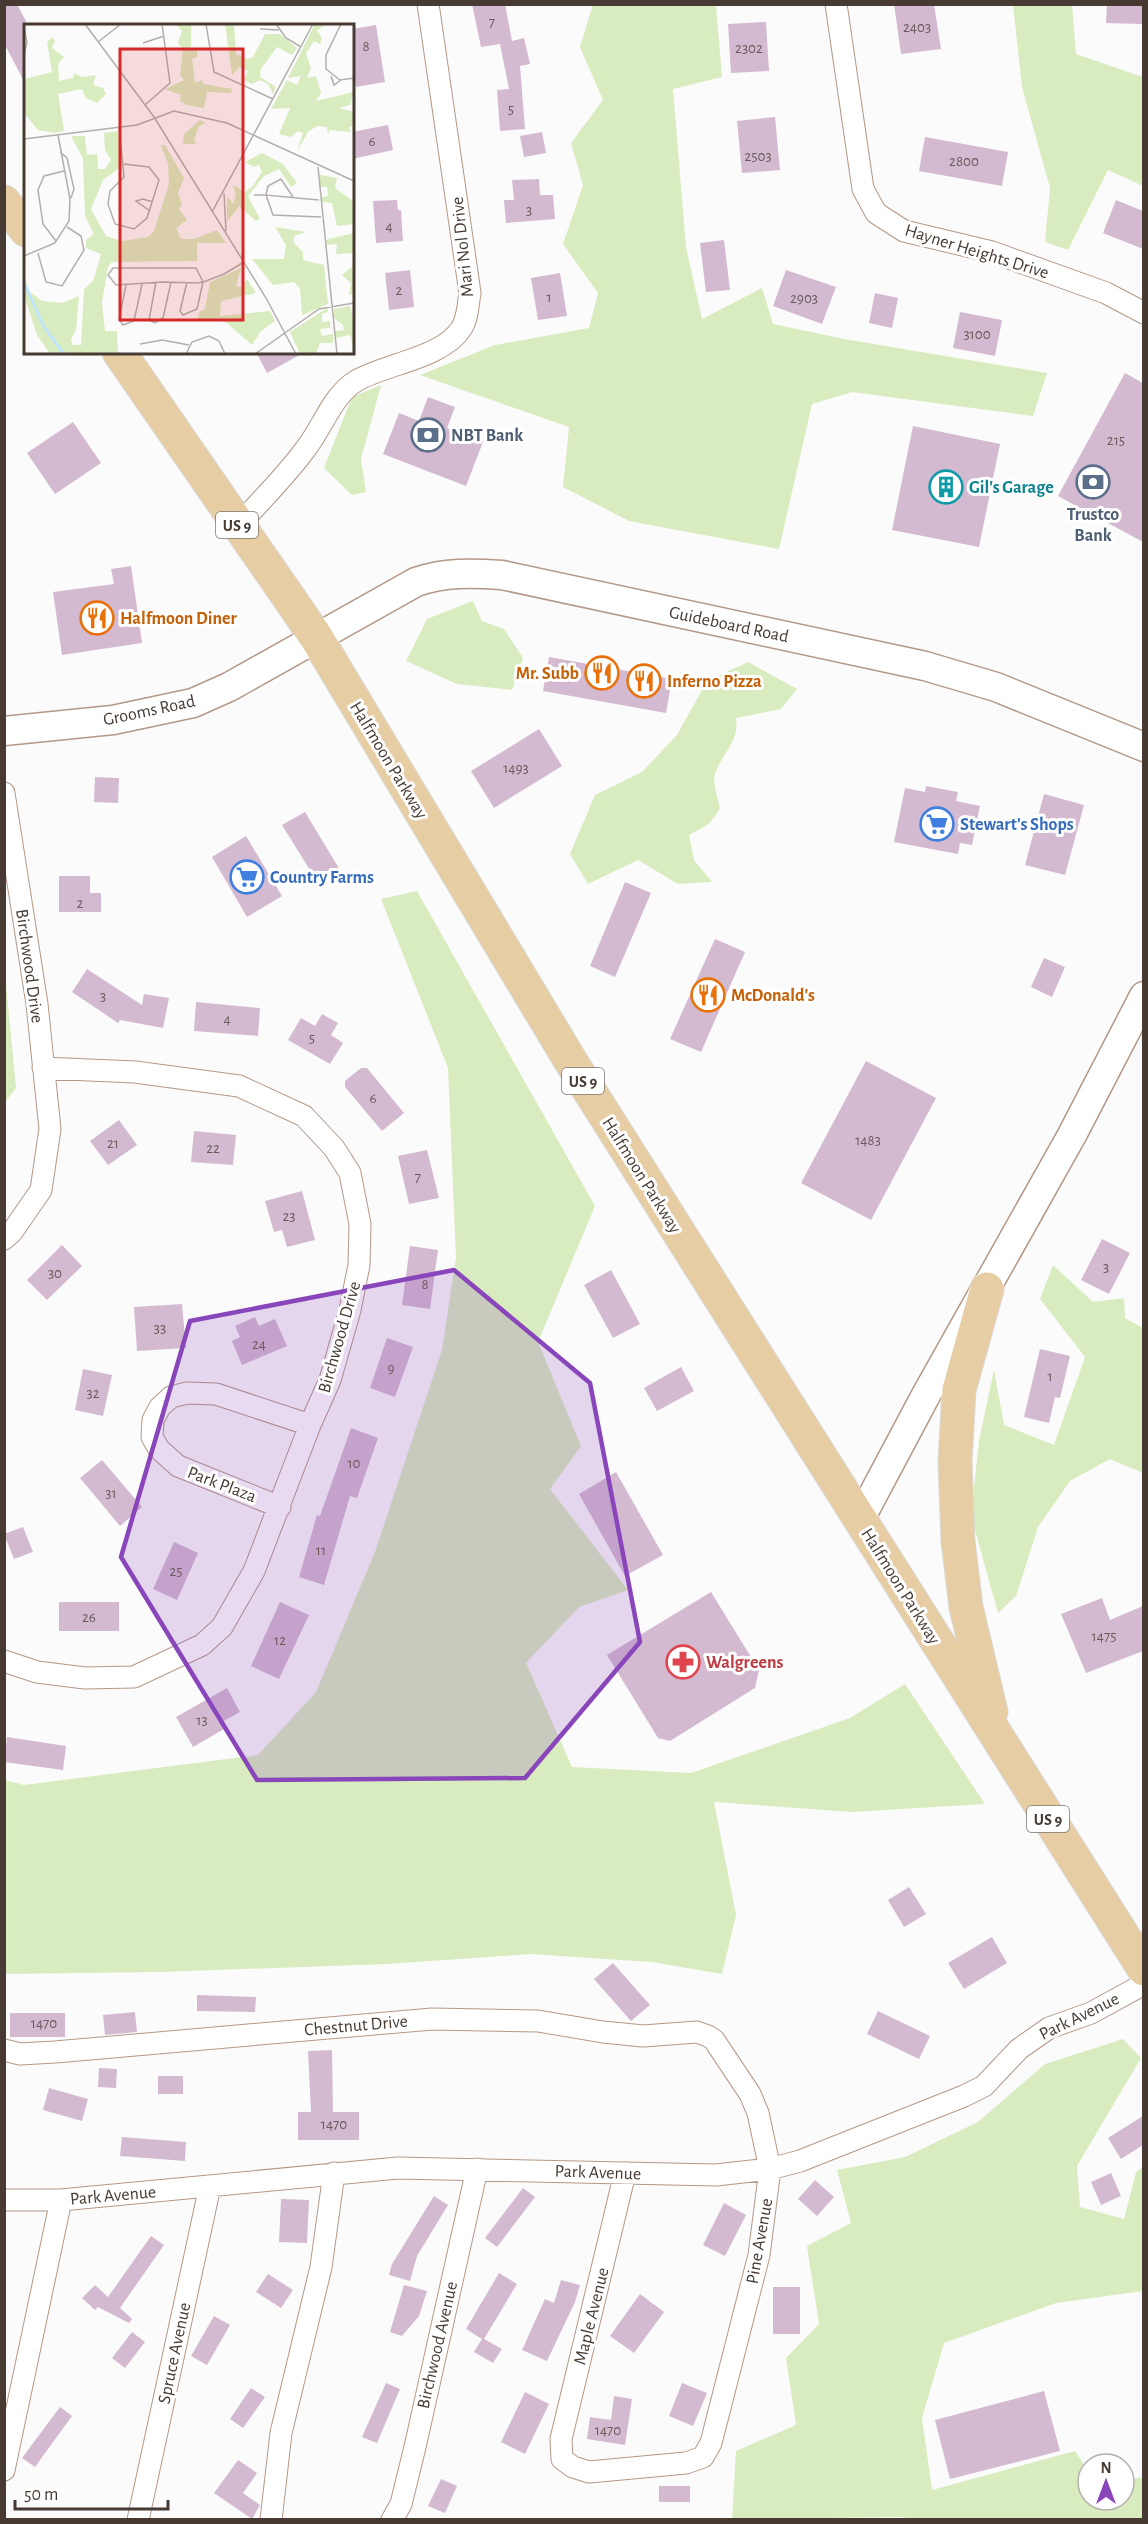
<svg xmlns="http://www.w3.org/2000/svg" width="1148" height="2524" viewBox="0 0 1148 2524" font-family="'Alegreya Sans',sans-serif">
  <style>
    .green { fill: #d9ecbf }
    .building { fill: #d4bad0 }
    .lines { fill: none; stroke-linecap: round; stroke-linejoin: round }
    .street-casing { stroke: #b49887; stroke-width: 23 }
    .secondary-casing { stroke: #b49887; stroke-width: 31 }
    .primary-casing { stroke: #dad8d6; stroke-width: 35 }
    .street { stroke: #fff; stroke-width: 21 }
    .secondary { stroke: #fff; stroke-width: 28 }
    .primary { stroke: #e6cda3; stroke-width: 33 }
    .marked { fill: #8946bb; fill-opacity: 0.2; stroke: #8946bb; stroke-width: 4.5; stroke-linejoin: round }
    .labels { text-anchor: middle; stroke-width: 6; stroke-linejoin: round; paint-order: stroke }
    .number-label { font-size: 15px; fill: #6a5a5a }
    .shield { fill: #fff; stroke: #7e7570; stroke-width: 1.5 }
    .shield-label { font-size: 16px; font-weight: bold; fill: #463a33 }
    .street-label { font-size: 18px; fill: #463a33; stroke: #fff }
    .service-label { font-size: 18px; font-weight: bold; fill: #4e5e75; stroke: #fff; text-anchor: start }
    .culture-label { font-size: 18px; font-weight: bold; fill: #0d838f; stroke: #fff; text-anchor: start }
    .food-label { font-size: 18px; font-weight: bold; fill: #c56008; stroke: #fff; text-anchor: start }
    .shop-label { font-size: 18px; font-weight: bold; fill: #366cbe; stroke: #fff; text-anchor: start }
    .health-label { font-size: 18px; font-weight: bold; fill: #be3a42; stroke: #fff; text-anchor: start }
    .inset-river { fill: none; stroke: #c0e5fb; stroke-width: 3 }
    .inset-road { fill: none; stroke: #b3aeab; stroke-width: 1.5 }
    .view { fill: #d62828; fill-opacity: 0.15; stroke: #d62828; stroke-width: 3 }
    .inset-edge { fill: none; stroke: #463a33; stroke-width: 3 }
  </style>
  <rect width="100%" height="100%" fill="#fbfbfb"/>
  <path class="green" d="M590 5 716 6 722 77 673 89 686 247 702 319 762 288 773 324 844 339 1047 373 1033 416 852 392 812 404 779 549 629 521 563 487 569 427 420 375 495 345 589 328 598 293 563 244 583 185 571 143 603 100 580 47 592 7Z
    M1013 5H1072L1076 54 1143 77V186L1108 170 1068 250 1045 242 1050 188 1022 87Z
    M381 385 361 459 366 492 352 495 324 468 352 397Z
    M473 601 482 621 504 629 523 658 512 690 457 684 406 661 427 619Z
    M748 662 797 689 781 709 736 718C741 743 714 761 714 781 715 790 718 800 720 809L709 824 689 835 694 860 712 882 678 884 638 860 588 884 570 854 595 795 642 772 677 735 707 681Z
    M417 891 595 1206 538 1342 581 1446 550 1489 628 1590 579 1607 526 1663 572 1767 691 1773 850 1718 905 1684 985 1804 852 1812 714 1802 736 1915 722 1974 652 1962 530 1954 387 1964 160 1972 5 1974V1780L24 1785 258 1755 316 1692 375 1552 442 1350 456 1257 448 1068 381 899Z
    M4 963 16 1088 5 1102H4Z
    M1053 1265 1093 1302 1124 1298 1125 1318 1143 1328V1473L1110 1459 1070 1481 1038 1527 1016 1596 998 1613 971 1516 979 1440 994 1370 1004 1425 1054 1445 1085 1357 1040 1299Z
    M1123 2039 1141 2058 1077 2166 1080 2207 1124 2219 1136 2172 1143 2167V2291L1056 2303 944 2343 922 2418 932 2490 1075 2451 1088 2471V2500H1124V2480L1143 2477V2519L910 2520 904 2517 732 2519 736 2451 796 2425 786 2358 819 2324 807 2246 851 2223 837 2170 905 2157 978 2122 1045 2064Z"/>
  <path class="building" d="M4 4H17L26 21V85L4 43Z
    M472 4H505L512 41 524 38 530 64 520 66 525 129 500 131 497 90 509 89 500 44 481 47Z
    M894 4H934L941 49 901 54Z
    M1107 4H1143V24L1106 23Z
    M766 22 769 71 731 73 728 24Z
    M376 25 385 82 356 87 352 62V29Z
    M775 117 780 170 742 173 737 121Z
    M388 125 393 150 352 159V132Z
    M542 132 546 153 524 157 520 136Z
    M925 137 1008 152 1002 186 919 171Z
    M539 179 540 195H553L555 219 506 223 504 200H514L512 180Z
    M397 200 398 210H401L403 241 376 243 373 201Z
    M1116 200 1143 211V249L1103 233Z
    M724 240 730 290 706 292 700 243Z
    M410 270 414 307 389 310 385 273Z
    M786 270 836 287 822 324 773 306Z
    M560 273 567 316 538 320 531 278Z
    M875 293 898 298 892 328 869 323Z
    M960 312 1002 320 995 356 953 348Z
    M256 352H305L267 373Z
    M1125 373 1143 383V542L1058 496Z
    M428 397 455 407 447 428 483 442 466 486 383 454 399 413 419 421Z
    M73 422 101 463 55 494 27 453Z
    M913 426 1000 444 979 547 892 530Z
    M131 566 142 643 62 655 53 592 114 584 111 569Z
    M549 657 672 679 666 713 543 691Z
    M539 729 562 766 494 808 471 771Z
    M95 777 119 778 118 803 94 802Z
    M926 786 958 792 956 801 980 806 972 845 960 843 958 854 894 842 905 788 925 792Z
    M1044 794 1084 805 1065 875 1025 865Z
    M305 812 340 870 318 883 282 825Z
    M246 836 282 896 247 917 212 857Z
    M59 876H90V893H101V912H59Z
    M625 882 651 893 615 977 590 966Z
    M715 939 745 952 701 1052 670 1039Z
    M1044 958 1065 967 1052 997 1031 987Z
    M87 969 142 1005 144 994 169 998 163 1028 120 1020 118 1023 72 992Z
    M196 1002 260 1008 258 1036 194 1031Z
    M322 1014 338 1023 331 1035 343 1043 330 1064 288 1040 301 1018 315 1026Z
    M866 1061 936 1098 871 1220 801 1183Z
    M361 1068H367L404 1113 382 1131 345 1087V1081Z
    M119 1120 137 1145 108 1165 90 1141Z
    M194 1131 236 1135 233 1165 191 1162Z
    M427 1150 439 1198 409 1204 398 1156Z
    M302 1191 315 1240 287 1247 282 1230 274 1232 265 1201Z
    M1102 1239 1130 1253 1109 1294 1081 1280Z
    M62 1245 82 1266 47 1300 27 1280Z
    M410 1246 438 1250 430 1309 402 1305Z
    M611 1270 640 1324 613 1338 584 1285Z
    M182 1304 186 1348 137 1351 134 1307Z
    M255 1317 259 1326 275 1319 287 1346 242 1365 232 1341 240 1337 235 1326Z
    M387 1338 413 1347 395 1397 370 1388Z
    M1040 1349 1070 1356 1060 1398 1055 1397 1049 1423 1024 1417Z
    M681 1367 694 1391 657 1411 644 1388Z
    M83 1369 112 1375 103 1416 75 1410Z
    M351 1428 378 1438 357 1498 350 1496 324 1585 299 1577 317 1515 320 1516Z
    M102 1460 142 1507 120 1526 80 1478Z
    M616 1472 663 1555 625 1576 579 1494Z
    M23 1527 33 1552 14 1559 4 1534Z
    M174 1542 198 1553 177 1600 153 1589Z
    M711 1592 759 1670 755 1688 670 1741 658 1738 607 1655Z
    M1102 1598 1110 1620 1143 1606V1651L1086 1673 1061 1614Z
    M59 1602H119V1631H59Z
    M280 1602 309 1615 279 1679 251 1666Z
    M227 1688 240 1712 220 1723 224 1729 193 1747 176 1717Z
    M7 1737 66 1746 63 1770 4 1762Z
    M909 1887 926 1914 904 1927 888 1900Z
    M992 1937 1007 1963 964 1989 948 1963Z
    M613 1963 650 2005 631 2021 594 1979Z
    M197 1995 256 1997 255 2012 197 2011Z
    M878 2011 930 2036 919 2059 867 2034Z
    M135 2012 137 2032 105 2035 103 2015Z
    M10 2013H65V2037H10Z
    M332 2050 333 2112H359V2140H298V2112H311L308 2051Z
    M99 2068 117 2069 116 2088 98 2087Z
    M158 2076H183V2094H158Z
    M49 2088 88 2099 82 2121 43 2110Z
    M1143 2116V2145L1121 2159 1108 2138Z
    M122 2137 186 2142 185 2161 120 2156Z
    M1111 2173 1121 2196 1101 2205 1091 2182Z
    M815 2180 834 2197 817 2216 798 2199Z
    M523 2188 535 2197 497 2247 485 2238Z
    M434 2196 448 2205 417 2256 410 2281 389 2275 392 2264Z
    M281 2199 309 2200 307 2243 279 2242Z
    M724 2203 746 2215 725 2256 703 2245Z
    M151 2236 164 2245 120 2308 132 2319 129 2323 98 2307 95 2310 82 2298 95 2285 108 2297Z
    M499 2273 517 2284 484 2339 502 2349 493 2363 474 2352 482 2339 466 2329Z
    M268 2274 293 2290 281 2308 256 2292Z
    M561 2280 580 2285 575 2302 547 2361 522 2350 545 2299 554 2303Z
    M404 2285 427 2291 419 2316 402 2336 390 2332Z
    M773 2287H800V2334H773Z
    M640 2294 664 2312 634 2353 610 2336Z
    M214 2316 230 2325 207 2365 191 2356Z
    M132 2332 145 2342 125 2368 112 2358Z
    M386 2383 400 2389 377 2443 362 2437Z
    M682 2383 707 2393 693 2426 669 2416Z
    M251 2388 265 2397 243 2428 230 2419Z
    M1044 2391 1060 2451 950 2479 935 2420Z
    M525 2392 549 2404 525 2454 501 2442Z
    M614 2396 632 2399 625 2445 587 2439 590 2417 611 2420Z
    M60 2407 72 2416 35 2467 22 2458Z
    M238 2460 257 2473 243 2493 260 2505 252 2519 214 2493Z
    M441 2479 457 2486 445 2513 428 2506Z
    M659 2486H690V2502H659Z"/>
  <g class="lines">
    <defs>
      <path id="street" d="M836 4 863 189 876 213 904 231 992 252 1106 293 1144 313
        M238 526C261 500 287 475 307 447 323 426 333 395 356 381 385 364 442 358 461 329 468 319 468 304 470 293L428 4
        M4 793 37 1004 50 1129 41 1190 12 1232 4 1239
        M280 1507 178 1466 159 1449 152 1437 153 1420 160 1407 171 1397 187 1393 216 1394 310 1425
        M4 1661 37 1672 85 1678 134 1677 202 1645 222 1627 254 1571 310 1425 330 1380 350 1310 359 1265 360 1224 350 1173 334 1148 304 1116 239 1086 135 1072 43 1068
        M4 2050 20 2054 55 2052 432 2019 538 2021 603 2032 643 2036 697 2032 708 2036 714 2040 750 2094 758 2113 770 2169 759 2255 711 2443 703 2457 686 2463 589 2472 573 2467 562 2459 561 2439 625 2173
        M4 2200H61L398 2168 716 2175 770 2169 800 2161 964 2096 984 2086 1019 2049 1049 2028 1091 2013 1144 1984
        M4 2470 61 2200
        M138 2520 210 2186
        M271 2520 281 2433 321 2267 334 2173
        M392 2520 401 2504 415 2447 477 2169"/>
      <path id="secondary" d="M4 731 113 720 193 703 229 687 416 582C445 572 472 573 502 575L925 666 996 687 1144 747
        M859 1521 926 1395 1072 1135 1144 996"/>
      <path id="primary" d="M4 202 26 230
        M119 352 316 637 570 1060 1144 1969
        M987 1289 959 1390 955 1462 958 1541 966 1607 991 1712"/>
    </defs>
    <use href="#street" class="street-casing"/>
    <use href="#secondary" class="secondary-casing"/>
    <use href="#primary" class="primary-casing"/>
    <use href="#street" class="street"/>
    <use href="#secondary" class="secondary"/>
    <use href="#primary" class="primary"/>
  </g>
  <path class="marked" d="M454 1270 590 1383 640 1642 525 1778 257 1780 121 1557 190 1321Z"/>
  <defs>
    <symbol id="bank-ring" viewBox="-11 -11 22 22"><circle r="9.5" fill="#fff" stroke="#5c6f8a" stroke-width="1.5"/><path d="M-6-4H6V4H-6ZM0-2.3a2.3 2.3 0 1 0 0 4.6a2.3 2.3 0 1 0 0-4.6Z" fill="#5c6f8a"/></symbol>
    <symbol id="building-ring" viewBox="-11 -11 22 22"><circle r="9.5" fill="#fff" stroke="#0f9aa8" stroke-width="1.5"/><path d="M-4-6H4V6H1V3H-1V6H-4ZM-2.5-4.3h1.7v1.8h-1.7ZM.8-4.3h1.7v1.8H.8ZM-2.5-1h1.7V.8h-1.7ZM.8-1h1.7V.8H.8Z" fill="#0f9aa8"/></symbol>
    <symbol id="restaurant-ring" viewBox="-11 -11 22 22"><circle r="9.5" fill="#fff" stroke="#e8710a" stroke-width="1.5"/><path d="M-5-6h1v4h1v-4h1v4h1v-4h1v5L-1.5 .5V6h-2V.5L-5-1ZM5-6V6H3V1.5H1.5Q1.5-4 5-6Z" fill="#e8710a"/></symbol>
    <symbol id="supermarket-ring" viewBox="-11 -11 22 22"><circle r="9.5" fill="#fff" stroke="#3f7fe0" stroke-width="1.5"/><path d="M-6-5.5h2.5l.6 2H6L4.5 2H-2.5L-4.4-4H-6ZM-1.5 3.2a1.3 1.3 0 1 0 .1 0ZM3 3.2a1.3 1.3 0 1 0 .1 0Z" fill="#3f7fe0"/></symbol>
    <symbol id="pharmacy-ring" viewBox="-11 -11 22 22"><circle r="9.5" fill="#fff" stroke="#e0444e" stroke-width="1.5"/><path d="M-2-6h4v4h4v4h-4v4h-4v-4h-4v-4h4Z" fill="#e0444e"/></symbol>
  </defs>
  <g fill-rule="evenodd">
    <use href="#bank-ring" x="409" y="416" width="38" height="38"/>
    <use href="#bank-ring" x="1074" y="463" width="38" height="38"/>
    <use href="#building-ring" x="927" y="468" width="38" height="38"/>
    <use href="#restaurant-ring" x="78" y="599" width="38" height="38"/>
    <use href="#restaurant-ring" x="583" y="654" width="38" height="38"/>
    <use href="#restaurant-ring" x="625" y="662" width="38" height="38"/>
    <use href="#supermarket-ring" x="918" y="805" width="38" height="38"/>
    <use href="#supermarket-ring" x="228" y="858" width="38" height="38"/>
    <use href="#restaurant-ring" x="689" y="976" width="38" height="38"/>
    <use href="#pharmacy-ring" x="664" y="1643" width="38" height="38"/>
  </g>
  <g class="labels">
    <g class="number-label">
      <text x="492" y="27">7</text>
      <text x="917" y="32">2403</text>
      <text x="366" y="51">8</text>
      <text x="749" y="53">2302</text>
      <text x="511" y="114">5</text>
      <text x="372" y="146">6</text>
      <text x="758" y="161">2503</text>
      <text x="964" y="166">2800</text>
      <text x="529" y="215">3</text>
      <text x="389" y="231">4</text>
      <text x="399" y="295">2</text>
      <text x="549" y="302">1</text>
      <text x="804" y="303">2903</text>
      <text x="977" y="339">3100</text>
      <text x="1116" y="445">215</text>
      <text x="516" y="773">1493</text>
      <text x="80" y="908">2</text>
      <text x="103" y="1001">3</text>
      <text x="227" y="1024">4</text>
      <text x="312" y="1043">5</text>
      <text x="373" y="1103">6</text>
      <text x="868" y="1145">1483</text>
      <text x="113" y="1148">21</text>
      <text x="213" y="1153">22</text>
      <text x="418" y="1182">7</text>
      <text x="289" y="1221">23</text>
      <text x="1106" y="1272">3</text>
      <text x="55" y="1278">30</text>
      <text x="425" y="1289">8</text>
      <text x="160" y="1333">33</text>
      <text x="259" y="1349">24</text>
      <text x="391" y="1373">9</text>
      <text x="1050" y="1381">1</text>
      <text x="93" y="1398">32</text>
      <text x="354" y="1468">10</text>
      <text x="111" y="1498">31</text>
      <text x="321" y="1555">11</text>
      <text x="176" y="1576">25</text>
      <text x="89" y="1622">26</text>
      <text x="1104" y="1641">1475</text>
      <text x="280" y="1645">12</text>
      <text x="202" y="1725">13</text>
      <text x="44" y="2028">1470</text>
      <text x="334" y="2129">1470</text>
      <text x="608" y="2435">1470</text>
    </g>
    <g class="shield">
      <rect x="216" y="512" width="42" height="26" rx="4.5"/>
      <rect x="562" y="1068" width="42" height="26" rx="4.5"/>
      <rect x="1027" y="1806" width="42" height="26" rx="4.5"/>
    </g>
    <g class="shield-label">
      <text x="237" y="531">US 9</text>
      <text x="583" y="1087">US 9</text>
      <text x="1048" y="1825">US 9</text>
    </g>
    <g class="street-label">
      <text transform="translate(462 247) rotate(-96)" y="6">Mari Nol Drive</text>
      <text transform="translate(977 251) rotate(17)" y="6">Hayner Heights Drive</text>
      <text transform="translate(729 624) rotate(12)" y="6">Guideboard Road</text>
      <text transform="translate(149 710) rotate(-12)" y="6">Grooms Road</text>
      <text transform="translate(389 760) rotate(59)" y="6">Halfmoon Parkway</text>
      <text transform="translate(30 966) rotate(82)" y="6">Birchwood Drive</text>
      <text transform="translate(642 1175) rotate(58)" y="6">Halfmoon Parkway</text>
      <text transform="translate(339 1337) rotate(-74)" y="6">Birchwood Drive</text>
      <text transform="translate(222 1484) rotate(21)" y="6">Park Plaza</text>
      <text transform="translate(901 1586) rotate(58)" y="6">Halfmoon Parkway</text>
      <text transform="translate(1079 2016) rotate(-26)" y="6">Park Avenue</text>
      <text transform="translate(356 2025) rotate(-5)" y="6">Chestnut Drive</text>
      <text transform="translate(598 2172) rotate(2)" y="6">Park Avenue</text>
      <text transform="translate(113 2195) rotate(-5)" y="6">Park Avenue</text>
      <text transform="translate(759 2241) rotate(-80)" y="6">Pine Avenue</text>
      <text transform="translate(591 2316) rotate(-76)" y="6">Maple Avenue</text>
      <text transform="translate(437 2345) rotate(-77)" y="6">Birchwood Avenue</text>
      <text transform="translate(174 2353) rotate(-78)" y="6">Spruce Avenue</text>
    </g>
    <g class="service-label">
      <text x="451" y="441">NBT Bank</text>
      <text x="1093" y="520" text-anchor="middle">Trustco<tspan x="1093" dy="21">Bank</tspan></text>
    </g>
    <g class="culture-label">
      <text x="969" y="493">Gil's Garage</text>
    </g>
    <g class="food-label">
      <text x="120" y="624">Halfmoon Diner</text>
      <text x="579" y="679" text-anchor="end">Mr. Subb</text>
      <text x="667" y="687">Inferno Pizza</text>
      <text x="731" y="1001">McDonald's</text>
    </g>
    <g class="shop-label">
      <text x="960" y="830">Stewart's Shops</text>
      <text x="270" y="883">Country Farms</text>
    </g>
    <g class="health-label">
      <text x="706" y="1668">Walgreens</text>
    </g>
  </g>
  <g transform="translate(24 24)">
    <rect width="330" height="330" fill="#fbfbfb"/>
    <path d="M152 0H167V25H173V33L168 35 171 59 178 56 179 60 208 65 207 69 183 68 180 84 163 81 156 77 157 71 141 65 160 56 156 51 159 25 154 19 158 7ZM201 0H210L212 30 224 35 229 33 241 10H256L273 24 268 31 253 23 237 45 236 53 252 63 249 70 244 60 236 56 228 60 220 56 224 47 215 43 208 51ZM291 0H303L293 6 298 14 296 20 290 17 282 29 287 45 283 54 292 52 297 69 292 77 330 68 326 81 315 84 330 88V101L325 103 327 108 306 106 304 110 303 103 293 102 284 108 273 127 279 109 274 107 267 113 255 110 266 84 247 85 263 56 273 61 277 52 264 54ZM28 13 31 17 28 24 40 33 34 40 35 57 49 54 50 49 58 53 72 51 69 61 79 64 82 70 73 79 62 74 58 65 34 70 40 107 30 109 14 106 0 89V55L28 48 23 18ZM176 96 182 99 175 102 170 115 172 120H159L160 110ZM94 107 98 142 79 156 67 185 82 212 98 217 124 213 130 207 145 160 144 140 137 121H141L160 154 154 169 158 180 155 185 163 196 152 204 157 215H170L193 206 202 219H173V237L88 238 84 243 78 278 81 307H93L94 330H26L13 311 0 271V253L6 268 18 277 38 279 55 272 52 306 47 315 49 321H57L60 265 69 257 77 230 62 224V216L70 210 61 192 59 135 47 112H61L63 131 73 130 74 145H81L87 136 81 126 80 109ZM238 129 259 140 273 159 267 163 255 145 240 152 224 172 236 195 232 197 215 182 203 198V172L209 180 212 171 209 161 221 168 228 163 238 148 235 141 230 143 221 138ZM296 151 313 154 311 164 330 178V200L313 202 308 179 298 178 297 173 304 172 303 163H295ZM251 203 282 208 270 212V219L279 228V236L300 241 304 280 278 291 276 265 270 258 249 261 228 235H260L262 221ZM330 209V239L329 229 312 230 313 220 303 221 301 216ZM330 241V269L325 271 327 259 318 251ZM217 244 212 262 217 263 223 255 232 269 197 277 196 292 246 287 251 297 237 307 228 321 203 299 193 295 174 297 175 288 181 285 186 258ZM326 282 330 298V327L326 311 312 314 311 307 320 306 319 301 310 294V285ZM303 284 304 288 298 290V298L306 297V304L296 305 298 312 309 310V319H296L292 330H276L266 308Z" fill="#d9ecbf"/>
    <path class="inset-river" d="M0 259 20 303 40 330"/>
    <path class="inset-road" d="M61 0 130 93 242 274 272 330M182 0 190 48 249 75M252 0 262 14 277 23M317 0 302 31V45L316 56 330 54M0 4 3 19 0 30M236 5 255 6M74 18 97 0M119 19 140 12M307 52 310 61 317 56M121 81 146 59 138 0M95 103 100 153 86 167 84 180 91 200 110 205 123 194 135 156 125 143 100 140M0 115 113 101 150 87 203 99 330 157M36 128 43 134 50 165 47 174M294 143 313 330M200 169 202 207M230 171H242L244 162 257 155 269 173M295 176 242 171 249 191 297 193M126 187 112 177 119 175 129 178M188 188 289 0M32 217 19 200 14 166 20 152 40 147M14 229 22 258 38 262 60 226 57 212 43 203M0 232 31 219 45 197 46 175 34 111M132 258 125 296 131 299 139 294 147 258M163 258 156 287 159 291 173 285 179 258 172 244H89L84 251 92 261 139 258 173 259 179 258 182 257 200 250 220 238M102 261 95 295 99 301 110 297 118 260M116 320 138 316 165 321M162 330 168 318 185 312 195 317 201 330M231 330 295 285 330 279"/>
    <path class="view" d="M96 25H219V296H96Z"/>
    <rect width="330" height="330" class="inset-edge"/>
  </g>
  <rect width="1148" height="2524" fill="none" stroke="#463a33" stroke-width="12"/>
  <g transform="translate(1106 2482)"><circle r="28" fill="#ffffff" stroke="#b5b0ad" stroke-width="1.5"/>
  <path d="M0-4.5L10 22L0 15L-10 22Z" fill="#8946bb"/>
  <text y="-9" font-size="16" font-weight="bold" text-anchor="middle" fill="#463a33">N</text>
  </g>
  <path d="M15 2500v9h153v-9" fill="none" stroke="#463a33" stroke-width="3"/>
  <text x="24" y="2500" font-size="18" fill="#463a33" stroke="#ffffff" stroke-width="4.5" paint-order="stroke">50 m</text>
</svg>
